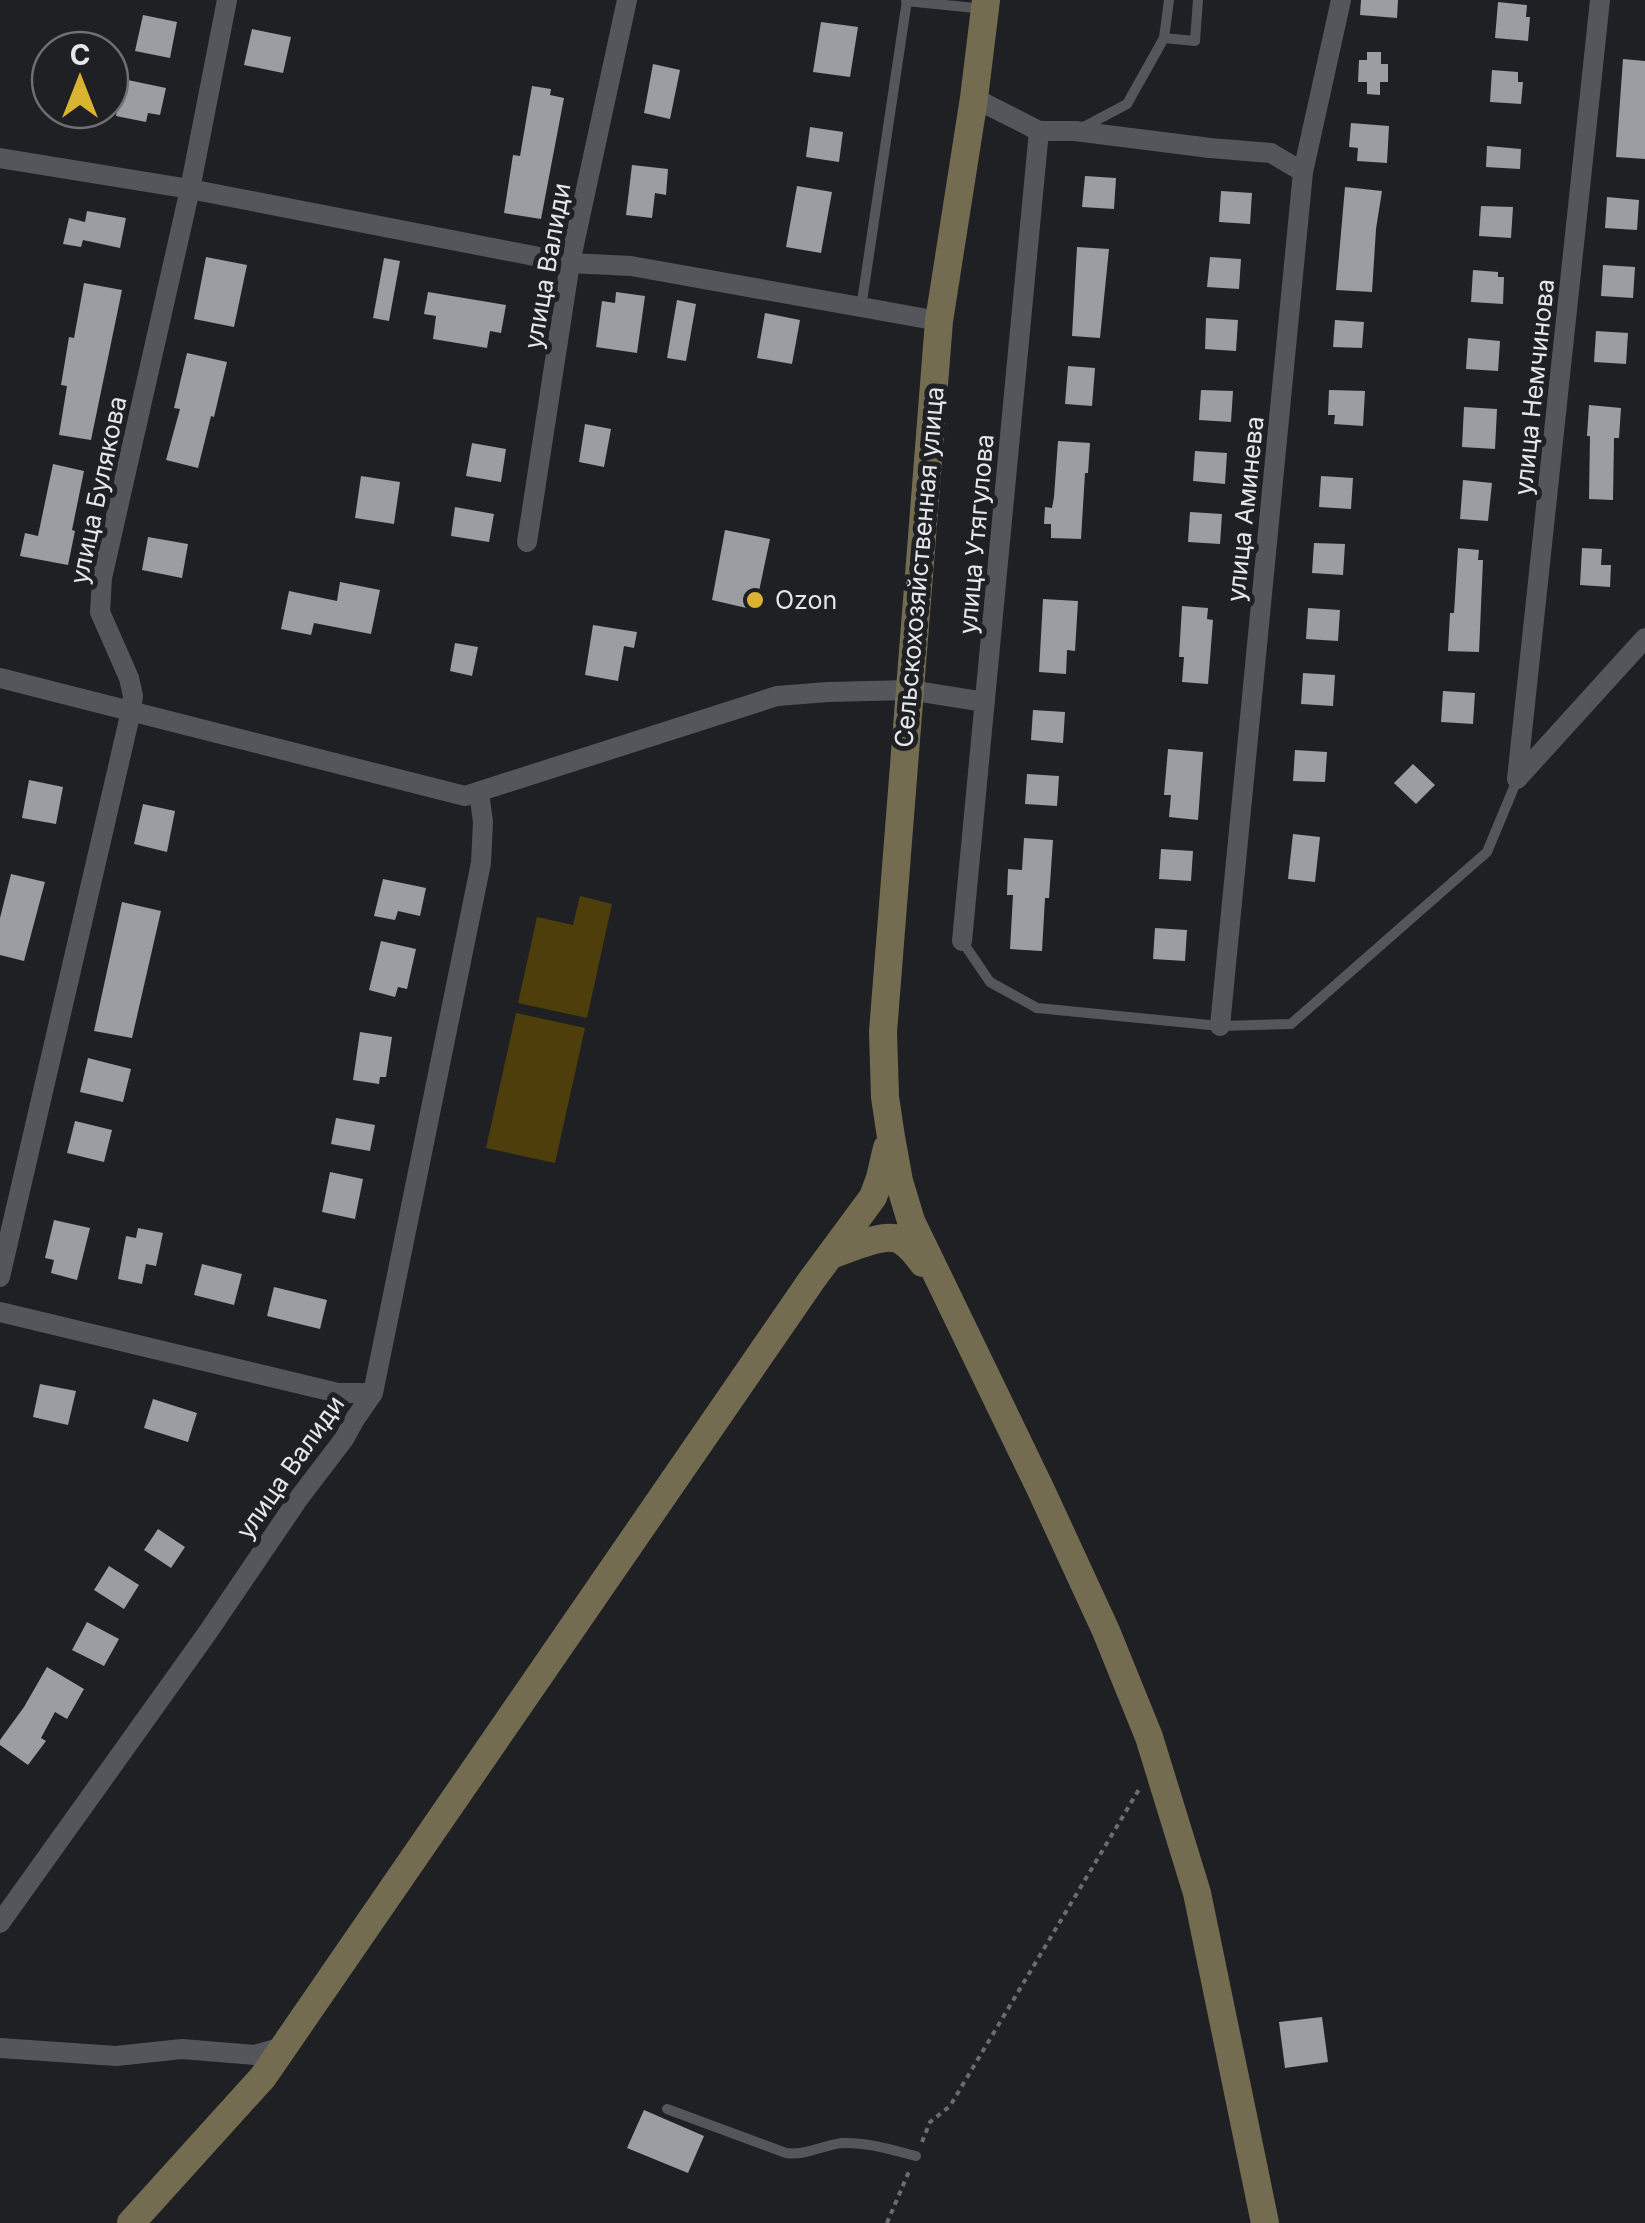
<svg xmlns="http://www.w3.org/2000/svg" width="1645" height="2223" viewBox="0 0 1645 2223" font-family="Inter,sans-serif">
  <style>
    .green { fill: #4e3e0b }
    .building { fill: #9b9da3 }
    .lines { fill: none; stroke-linecap: round; stroke-linejoin: round }
    .path { stroke: #6a6c6f; stroke-width: 4; stroke-dasharray: 5 5; stroke-linecap: butt }
    .service { stroke: #54565b; stroke-width: 10 }
    .minor { stroke: #54565b; stroke-width: 20 }
    .secondary { stroke: #746c51; stroke-width: 28 }
    .poi-dot { fill: #dab333; stroke: #1e2024; stroke-width: 4 }
    .labels { text-anchor: middle; stroke-width: 10; stroke-linejoin: round; paint-order: stroke }
    .street-label { font-size: 25px; fill: #e4e6e9; stroke: #1e2024 }
    .poi-label { font-size: 25px; fill: #e4e6e9; stroke: #1e2024; text-anchor: start }
  </style>
  <rect width="100%" height="100%" fill="#1e2024"/>
  <path class="green" d="M580 896 612 904 587 1018 518 1003 537 917 573 925Z
    M516 1013 585 1028 555 1163 486 1148Z"/>
  <path class="building" d="M1361 0H1398L1397 18 1360 15Z
    M1498 2 1527 5 1526 17H1530L1528 41 1495 38Z
    M143 15 177 22 170 58 135 51Z
    M821 22 858 27 850 77 813 72Z
    M252 29 291 37 283 73 244 65Z
    M1367 52H1381V64H1388V82H1380V95L1367 94V82H1358L1359 60H1367Z
    M1623 59 1645 61V159L1616 157Z
    M653 64 680 70 670 119 644 113Z
    M1492 70 1518 72V82H1523L1521 104 1490 102Z
    M123 79 166 88 160 115 148 113 146 122 116 116Z
    M532 86 551 89 550 95 564 98 541 219 504 213 513 155 520 156Z
    M1351 123 1389 126 1387 163 1357 161 1358 148 1349 147Z
    M810 127 843 132 839 162 806 157Z
    M1487 146 1521 149 1520 169 1486 167Z
    M632 165 668 169 666 195 655 193 652 218 626 215Z
    M1085 176 1116 178 1114 209 1082 207Z
    M797 186 832 192 821 253 786 247Z
    M1345 187 1382 191 1376 229 1372 292 1336 290Z
    M1221 191 1252 193 1250 224 1219 222Z
    M1607 197 1639 200 1637 230 1605 228Z
    M1481 206 1513 207 1511 238 1479 236Z
    M87 211 126 218 120 248 83 240 81 247 63 244 69 218 85 222Z
    M1077 247 1109 249 1100 338 1072 336Z
    M206 257 247 265 234 327 194 319Z
    M1210 257 1241 259 1239 289 1207 287Z
    M384 258 400 261 389 321 373 318Z
    M1603 265 1635 267 1633 298 1601 296Z
    M1473 270 1498 272V277H1504L1503 304 1471 302Z
    M84 283 122 290 91 440 59 435 67 386 61 385 69 337 74 338Z
    M428 292 506 305 501 333 490 331 487 348 433 339 436 316 424 314Z
    M616 292 645 296 637 353 596 347 602 301 615 303Z
    M677 300 696 304 686 361 667 358Z
    M765 313 800 320 792 364 757 358Z
    M1206 318 1238 320 1236 351 1205 349Z
    M1335 320 1364 322 1362 348 1333 347Z
    M1596 331 1628 333 1626 364 1594 362Z
    M1468 338 1500 341 1498 371 1466 369Z
    M187 353 227 362 214 417 211 416 198 468 166 460 180 409 174 408Z
    M1068 366 1095 368 1092 406 1065 404Z
    M1201 390 1233 391 1231 422 1199 420Z
    M1329 390 1365 391 1363 426 1334 424 1335 415H1328Z
    M1589 405 1621 408 1619 438H1614L1613 500 1589 499 1590 436H1587Z
    M1464 407 1497 409 1495 449 1462 447Z
    M585 424 611 429 604 467 579 462Z
    M1058 441 1090 443 1088 473H1085L1081 539 1051 538V524H1044L1045 507 1052 508 1054 497Z
    M472 443 506 449 501 482 466 476Z
    M1195 451 1227 453 1225 484 1193 481Z
    M53 464 84 471 72 530 75 531 68 565 20 556 25 533 38 536Z
    M361 476 400 482 394 524 355 518Z
    M1321 476 1353 478 1351 509 1319 507Z
    M1463 480 1492 483 1488 521 1460 519Z
    M455 507 494 514 489 542 451 536Z
    M1190 512 1222 514 1220 544 1188 542Z
    M725 530 770 539 755 610 712 600Z
    M148 537 188 544 182 578 142 570Z
    M1314 543 1345 544 1343 575 1312 573Z
    M1458 548 1479 550 1478 560H1483L1479 652 1448 651 1450 613H1454Z
    M1582 548 1602 549 1601 565H1611L1610 587 1580 585Z
    M340 582 380 590 371 634 314 623 311 635 281 629 289 591 337 601Z
    M1043 599 1078 601 1075 651 1067 650 1066 674 1039 672Z
    M1182 606 1208 608 1207 619 1213 620 1208 684 1182 682 1184 657H1179Z
    M1308 608 1340 610 1338 641 1306 639Z
    M593 625 637 632 634 648 624 646 618 681 585 675Z
    M455 643 478 647 472 676 450 671Z
    M1303 673 1335 675 1333 706 1301 704Z
    M1443 691 1475 693 1473 724 1441 722Z
    M1033 710 1065 712 1063 743 1031 740Z
    M1168 749 1203 752 1198 820 1169 817 1171 795H1164Z
    M1295 750 1327 752 1325 782 1293 781Z
    M1413 764 1435 785 1416 804 1394 783Z
    M1027 774 1059 776 1057 806 1025 804Z
    M29 780 63 787 56 824 22 818Z
    M143 804 175 811 167 852 134 844Z
    M1293 834 1320 837 1315 882 1288 879Z
    M1024 838 1053 840 1049 898H1045L1042 951 1010 949 1013 895H1007L1008 869 1022 870Z
    M1161 849 1193 851 1191 881 1159 879Z
    M11 874 45 882 24 961 0 955V918Z
    M383 879 426 888 420 916 398 911 395 920 374 916Z
    M122 902 161 911 132 1038 94 1031Z
    M1155 928 1187 930 1185 961 1153 959Z
    M381 941 416 949 407 989 398 987 395 997 369 990Z
    M360 1032 392 1037 386 1077H380L379 1084 353 1080Z
    M88 1058 131 1069 123 1102 80 1092Z
    M336 1118 375 1125 370 1151 331 1144Z
    M75 1121 112 1130 104 1162 67 1153Z
    M330 1172 363 1179 355 1219 322 1212Z
    M54 1220 90 1228 77 1280 51 1273 54 1260 45 1258Z
    M138 1228 163 1233 156 1266 146 1264 142 1284 118 1279 126 1236 136 1238Z
    M202 1264 242 1274 234 1305 194 1295Z
    M274 1287 327 1300 320 1329 267 1316Z
    M40 1384 76 1391 68 1425 33 1417Z
    M153 1399 197 1413 188 1442 144 1428Z
    M158 1529 185 1547 171 1568 144 1550Z
    M109 1566 139 1585 124 1609 94 1590Z
    M87 1622 119 1639 104 1666 72 1650Z
    M47 1667 84 1689 67 1719 55 1712 41 1738 46 1741 28 1765 0 1745V1740L24 1707Z
    M1322 2017 1328 2062 1285 2068 1279 2022Z
    M644 2110 704 2136 688 2173 627 2148Z"/>
  <g class="lines">
    <path class="path" d="M922 2142 930 2122 950 2106 1141 1786
      M887 2223 910 2169"/>
    <path class="service" d="M1169 0 1164 38 1195 41 1198 0
      M906 1 985 9
      M1080 129 1127 104 1164 38
      M861 308 907 0
      M962 941 990 982 1037 1008 1220 1026 1291 1024 1487 852 1517 780
      M667 2109 786 2153C804 2156 824 2145 842 2143 867 2142 892 2150 916 2156"/>
    <path class="minor" d="M974 98 1039 131H1075L1210 148 1271 153 1303 172
      M0 158 190 189 570 263 631 266 939 321
      M527 542 570 263 627 0
      M0 678 465 796 777 696 828 692 909 690 985 702
      M1517 779 1600 0
      M1517 779 1645 638
      M962 941 1039 131
      M1220 1026 1303 172 1341 0
      M0 1277 131 711 133 696 129 678 100 612 102 578 190 189 227 0
      M0 1312 338 1393H373
      M0 1923 208 1632 299 1498 344 1439 355 1419 373 1393 481 863 483 822 479 792
      M0 2048 116 2056 182 2049 255 2055 282 2047"/>
    <path class="secondary" d="M986 0 974 98 939 321 883 1032 885 1097 891 1137 899 1181 911 1221 1040 1488 1106 1631 1149 1737 1197 1893 1265 2223
      M831 1255C847 1250 881 1233 898 1239 907 1243 917 1255 923 1263
      M131 2223 263 2077 811 1281 873 1197 880 1178 887 1148"/>
  </g>
  <circle class="poi-dot" cx="755" cy="600" r="10"/>
  <g class="labels">
    <g class="street-label">
      <text transform="translate(547 266) rotate(-80)" y="9">улица Валиди</text>
      <text transform="translate(1534 387) rotate(-84)" y="9">улица Немчинова</text>
      <text transform="translate(98 490) rotate(-78)" y="9">улица Булякова</text>
      <text transform="translate(1245 509) rotate(-84)" y="9">улица Аминева</text>
      <text transform="translate(976 534) rotate(-85)" y="9">улица Утягулова</text>
      <text transform="translate(919 567) rotate(-85)" y="9">Сельскохозяйственная улица</text>
      <text transform="translate(290 1467) rotate(-55)" y="9">улица Валиди</text>
    </g>
    <g class="poi-label">
      <text x="775" y="609">Ozon</text>
    </g>
  </g>
  <g transform="translate(80 80)"><circle r="48" fill="#1e2024" stroke="#6d6f73" stroke-width="2.5"/>
  <path d="M0-8L18 38L0 25L-18 38Z" fill="#dab333"/>
  <text y="-15" font-size="28" font-weight="bold" text-anchor="middle" fill="#e4e6e9">С</text>
  </g>
</svg>
